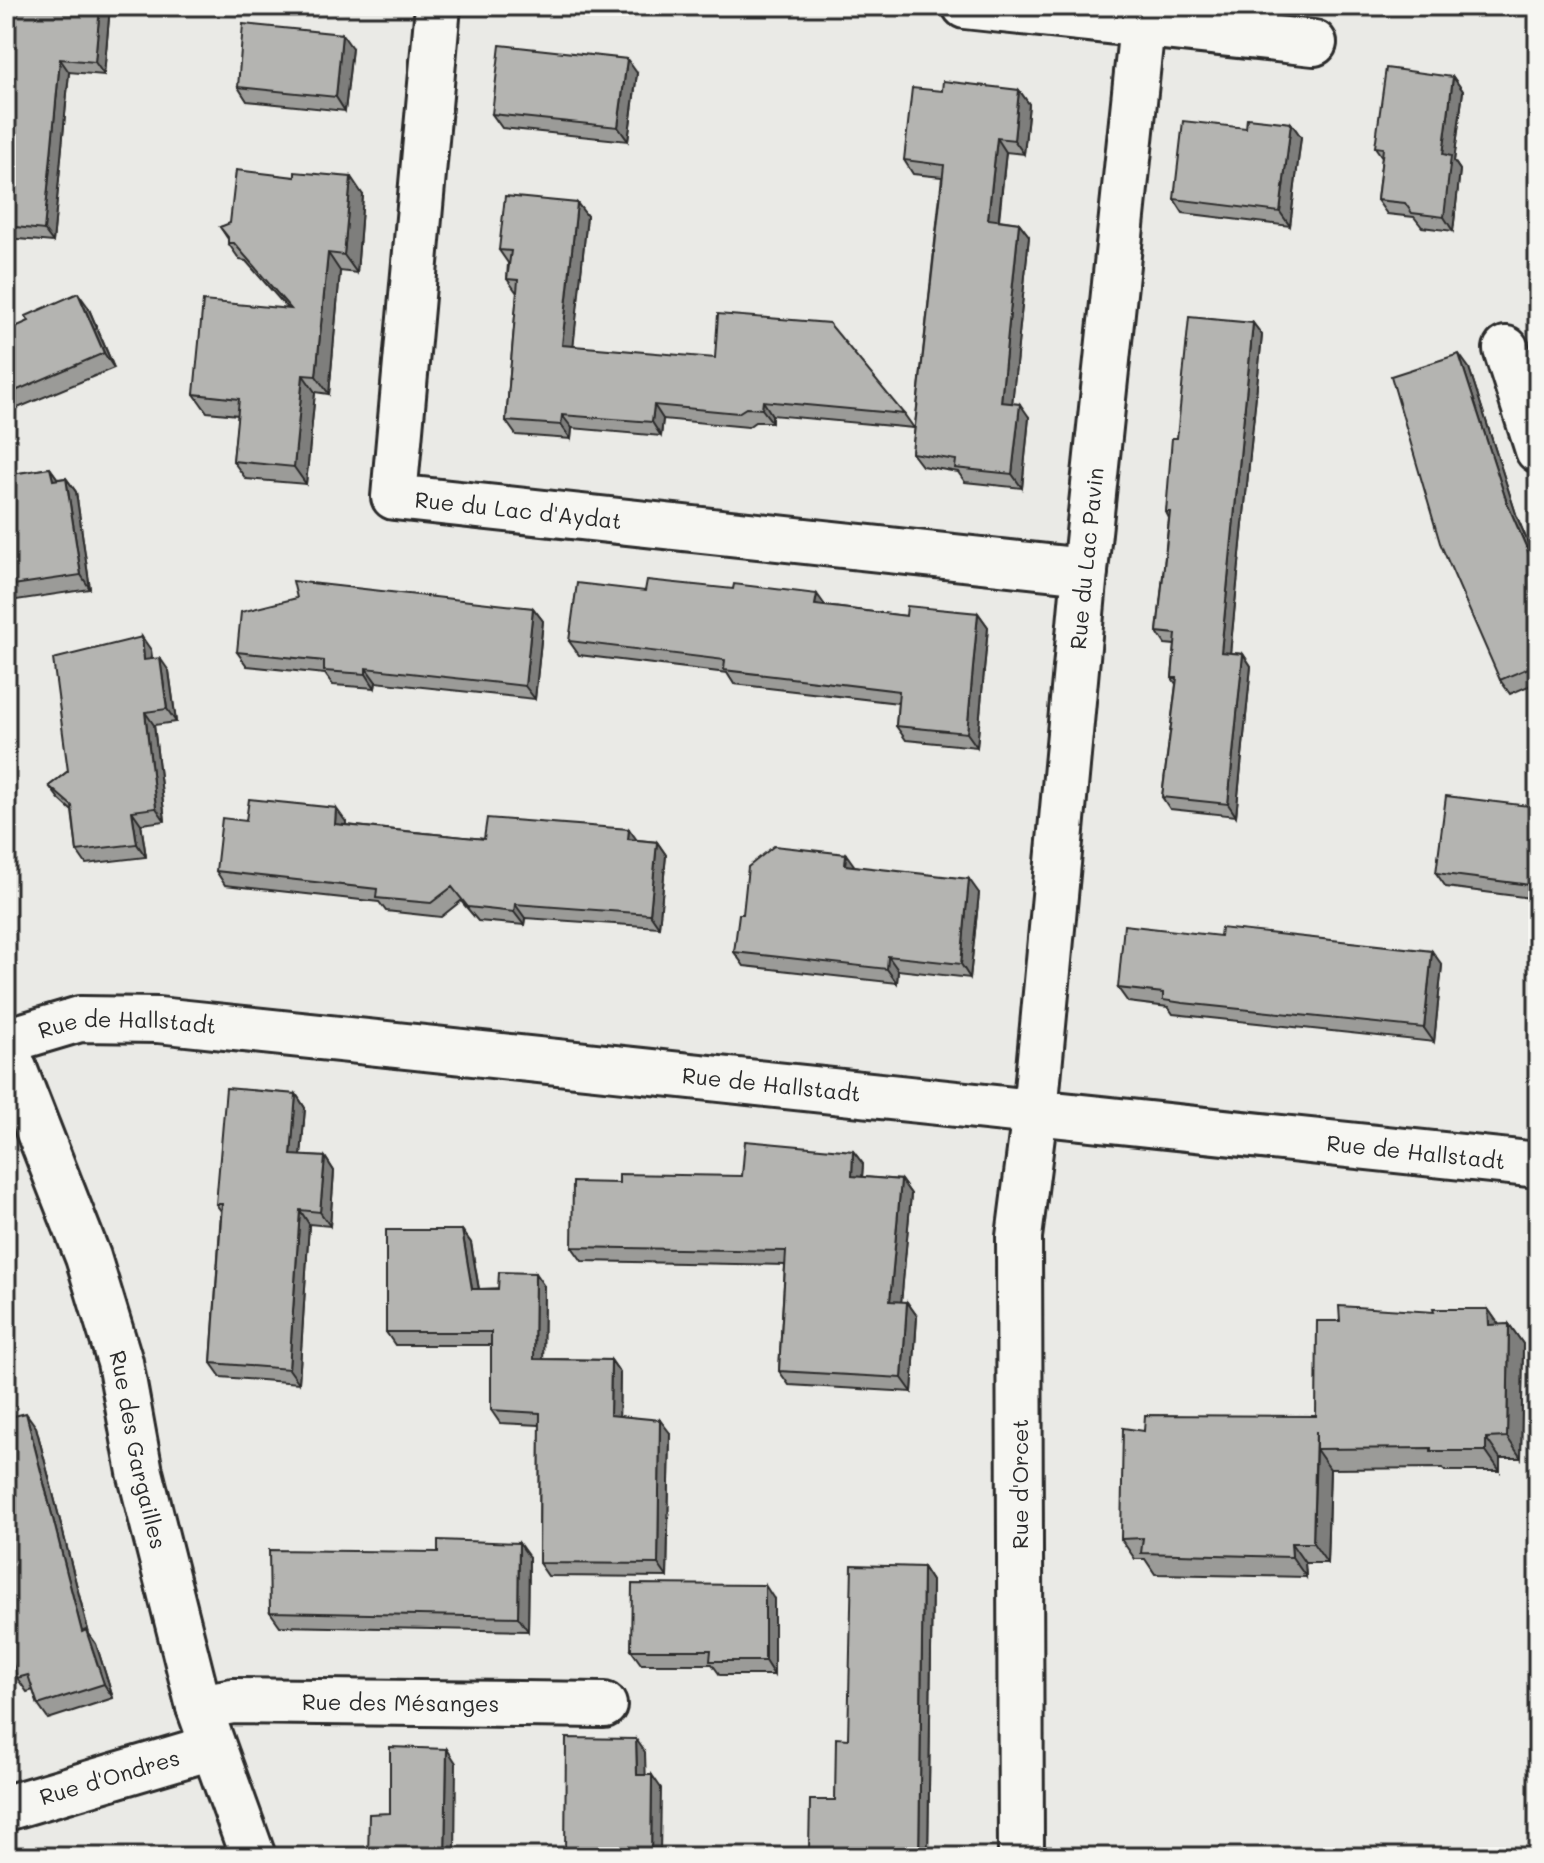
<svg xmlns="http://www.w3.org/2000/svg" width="1544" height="1863" viewBox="0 0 1544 1863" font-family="Mali,sans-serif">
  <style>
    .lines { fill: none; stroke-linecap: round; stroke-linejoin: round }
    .minor-casing { stroke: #2b2b2b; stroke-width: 50 }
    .minor { stroke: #f6f6f2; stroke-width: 44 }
    .wall { fill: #9b9b98; stroke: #2b2b2b; stroke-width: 2 }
    .shaded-wall { fill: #7e7e7c; stroke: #2b2b2b; stroke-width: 2 }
    .building { fill: #b4b4b1; stroke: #2b2b2b; stroke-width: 2 }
    .labels { text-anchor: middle; stroke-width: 8; stroke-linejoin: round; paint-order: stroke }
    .street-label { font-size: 22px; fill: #2b2b2b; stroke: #f6f6f2 }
  </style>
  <rect width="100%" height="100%" fill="#eaeae6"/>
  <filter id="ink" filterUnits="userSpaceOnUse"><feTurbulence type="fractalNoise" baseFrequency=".0125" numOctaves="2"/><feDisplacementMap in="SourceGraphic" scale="16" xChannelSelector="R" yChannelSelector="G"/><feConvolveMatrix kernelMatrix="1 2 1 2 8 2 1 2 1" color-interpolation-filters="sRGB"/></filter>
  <g filter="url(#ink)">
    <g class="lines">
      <defs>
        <g id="minor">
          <path id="s1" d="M438 6 394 497 1085 571"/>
          <path d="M965 6 1314 43"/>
          <path d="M1506 349 1538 450"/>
          <path id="s2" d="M6 1041 80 1019 158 1020 1538 1165"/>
          <path id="s3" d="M6 1048 88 1257 120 1362 140 1472 199 1707 253 1857"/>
          <path id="s4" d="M199 1707 233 1701 604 1705"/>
          <path id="s5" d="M6 1808 212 1747"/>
          <path id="s6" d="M1021 1857 1019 1237 1035 1112 1085 571 1142 25 1147 6"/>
        </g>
      </defs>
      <use href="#minor" class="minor-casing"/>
      <use href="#minor" class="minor"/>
    </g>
    <path class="wall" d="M6 6H110L104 75 69 72 53 242 6 238Z
      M352 48 345 111 247 101 238 87Z
      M637 73 628 141 502 128 492 114Z
      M1453 77 1463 91 1454 161 1460 170 1453 231 1422 227 1414 217 1387 214 1377 200 1382 157 1375 147Z
      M1019 90 1029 104 1024 154 1006 152 999 220 1019 223 1029 236 1012 403 1029 417 1022 488 965 482 958 472 922 466 912 453 942 177 913 174 904 160 942 91Z
      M1291 123 1301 137 1290 226 1183 213 1174 199 1246 128Z
      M363 195 357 273 340 271 329 394 315 392 306 484 246 479 233 461 238 415 207 412 194 394 288 309 246 261 240 260 228 243V239L220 227Z
      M577 203 587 216 573 346 904 414 914 428 772 415V422H755L748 427 663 419 661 436 572 428 571 439 516 435 506 421 517 293 507 279 508 263 499 250Z
      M88 307 114 368 8 412 6 409V331Z
      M1253 323 1262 335 1230 653 1243 654 1251 666 1236 816 1170 809 1162 797 1176 684 1172 678 1175 645 1165 644 1157 632 1169 518 1166 512 1177 438Z
      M1469 368 1517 517 1538 566V682L1510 694 1500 680Z
      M50 468 58 479 66 478 76 492 90 589 10 601 6 595V475Z
      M645 591 825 606 906 616 978 613 988 627 977 747 906 740 896 726 898 703 734 684 727 673 579 655 569 641Z
      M533 608 543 621 535 699 376 682 375 688 333 685 325 674 247 666 237 652Z
      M151 650 152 659 169 671 176 722 154 725 165 821 141 824 146 857 86 864 77 851 72 811 59 799 49 786 68 771Z
      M1538 807V899L1446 887 1436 873Z
      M246 821 346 822V825L484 839 637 840 657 842 666 855 659 927 525 918 524 925 478 921 461 901 441 917 386 911 379 902 225 885 216 871Z
      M855 866 979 893 970 978 898 970 897 983 744 966 734 952 743 914Z
      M1442 965 1434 1042 1173 1014 1168 1007 1128 1002 1118 988Z
      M296 1094 305 1108 301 1156 325 1157 334 1171 330 1226 309 1224 299 1383 221 1377 211 1363 221 1211 216 1204Z
      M853 1151 863 1164 862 1177 901 1180 911 1194 901 1302H907L917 1316 912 1392 789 1385 779 1371 785 1265 582 1261 572 1247 619 1183 742 1176Z
      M462 1230 471 1243 479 1289 544 1286 543 1359 611 1360 620 1373 619 1416 670 1433 667 1577 548 1576 539 1563 540 1425 500 1423 491 1410V1345H395L386 1332Z
      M1488 1309 1499 1325 1509 1324 1523 1344 1521 1458H1500V1471H1445L1443 1468 1330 1469 1327 1563H1305L1306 1577 1155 1574 1145 1559H1135L1121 1539 1144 1431 1316 1416 1434 1312Z
      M36 1427 89 1634 96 1644 113 1698 48 1719 38 1705 33 1690 27 1692 17 1678 13 1626Z
      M529 1557 528 1631 280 1626 270 1612Z
      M923 1567 932 1581 928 1857H815L809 1849 835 1800 848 1739Z
      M774 1599V1675H720L712 1664H641L631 1650Z"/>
    <path class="shaded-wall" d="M100 6H110L104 75 95 62Z
      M342 34 352 48 345 111 336 97Z
      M60 59 69 72 53 242 44 230Z
      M627 59 637 73 628 141 618 127Z
      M1453 77 1463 91 1454 161 1460 170 1453 231 1444 217 1443 154Z
      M1019 90 1029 104 1024 154 1014 140Z
      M1291 123 1301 137 1290 226 1280 212Z
      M997 138 1006 152 997 233 988 219Z
      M351 177 363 195 357 273 344 255Z
      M577 203 587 216 572 359 562 345Z
      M1019 223 1029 236 1011 415 1001 402Z
      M328 253 340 271 329 394 316 376Z
      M78 293 88 307 114 368 104 353Z
      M1253 323 1262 335 1229 664 1221 652Z
      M1459 354 1469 368 1517 517 1538 566V574L1507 503Z
      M303 375 315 392 306 484 294 467Z
      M763 401 772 415V422L762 409Z
      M1020 404 1029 417 1022 488 1012 474Z
      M654 405 663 419 661 436 652 422Z
      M562 415 572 428 571 439 561 425Z
      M50 468 60 482 53 480Z
      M66 478 76 492 90 589 81 575Z
      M817 594 827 608 815 605Z
      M533 608 543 621 535 699 525 686Z
      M978 613 988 627 977 747 967 733Z
      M142 637 151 650 153 673 144 660Z
      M1243 654 1251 666 1236 816 1228 804Z
      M160 658 169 671 176 722 167 709Z
      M366 668 376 682 375 688 366 674Z
      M145 712 154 725 165 821 156 808Z
      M336 808 346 822 344 838 335 824Z
      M132 811 141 824 146 857 137 844Z
      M629 829 639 843 628 839Z
      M657 842 666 855 659 927 650 914Z
      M846 854 856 868 845 865Z
      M969 879 979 893 970 978 961 964Z
      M515 904 525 918 524 925 514 912Z
      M1432 951 1442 965 1434 1042 1424 1028Z
      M888 956 898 970 897 983 887 969Z
      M296 1094 305 1108 300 1168 291 1155Z
      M853 1151 863 1164 861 1190 852 1176Z
      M325 1157 334 1171 330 1226 320 1212Z
      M901 1180 911 1194 900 1315 890 1301Z
      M300 1210 309 1224 299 1383 289 1369Z
      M462 1230 471 1243 481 1302 472 1289Z
      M535 1273 544 1286 543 1372 534 1359Z
      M907 1302 917 1316 912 1392 902 1378Z
      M1488 1309 1502 1329 1489 1325Z
      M1509 1324 1523 1344 1521 1458 1507 1437Z
      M611 1360 620 1373 619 1428 610 1415Z
      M26 1413 36 1427 89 1634 96 1644 113 1698 104 1684 82 1632Z
      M660 1420 670 1433 667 1577 658 1564Z
      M1486 1438 1500 1458V1471L1486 1451Z
      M1316 1449 1330 1469 1327 1563 1313 1543Z
      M519 1543 529 1557 528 1631 518 1617Z
      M1291 1543 1305 1563 1306 1577 1292 1557Z
      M923 1567 932 1581 928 1857H919Z
      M765 1585 774 1599V1675L765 1661Z
      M636 1739 645 1752 646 1788 637 1775Z
      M447 1749 456 1763 455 1857H445Z
      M652 1775 661 1788 660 1857H651Z"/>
    <path class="building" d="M6 6H100L95 62 60 59 44 230 6 226Z
      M243 24 342 34 336 97 238 87Z
      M500 45 627 59 618 127 492 114Z
      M1386 68 1453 77 1443 154 1451 156 1444 217 1412 213 1405 203 1377 200 1383 148 1375 147Z
      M943 81 1019 90 1014 140 997 138 988 219 1019 223 1001 402 1020 404 1012 474 955 468 956 460 912 453 944 165 904 160 912 88 942 91Z
      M1247 118 1291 123 1280 212 1174 199 1183 121 1246 128Z
      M236 170 295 177V172L351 177 344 255 328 253 316 376 303 375 294 467 233 461 239 399 194 394 203 301 291 309 234 243H228V237L220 227 230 223Z
      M505 196 577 203 562 345 715 358 718 314 829 323 904 414 763 401 762 409 746 408 738 413 654 405 652 422 562 415 561 425 506 421 518 280 507 279 511 251 499 250Z
      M78 293 104 353 6 395V331L29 321 26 316Z
      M1189 317 1253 323 1221 652 1243 654 1228 804 1162 797 1177 678H1172L1176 634 1157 632 1170 512H1166L1172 438H1177Z
      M1459 354 1507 503 1538 574V664L1500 680 1440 543 1391 376Z
      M50 468 53 480 66 478 81 575 6 586V475Z
      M647 580 733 589 734 584 817 594 815 605 906 616 907 606 978 613 967 733 896 726 899 691 724 670 725 660 569 641 577 583 645 591Z
      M293 581 533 608 525 686 366 668V674L324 671V661L237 652 241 612 297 598Z
      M142 637 144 660 160 658 167 709 145 712 156 808 132 811 137 844 77 851 72 806 49 786 68 771 53 659Z
      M1446 796 1538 807V886L1436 873Z
      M249 799 336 808 335 824 484 839 487 818 629 829 628 839 657 842 650 914 515 904 514 912 468 907 452 887 431 903 376 898 377 889 216 871 222 818 246 821Z
      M774 846 846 854 845 865 969 879 961 964 888 956 887 969 734 952 739 914H743L748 867Z
      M1124 925 1220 936 1221 928 1432 951 1424 1028 1183 1003 1163 1000V993L1118 988Z
      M226 1088 296 1094 291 1155 325 1157 320 1212 300 1210 289 1369 211 1363 222 1204H216Z
      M745 1141 853 1151 852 1176 901 1180 890 1301 907 1302 902 1378 779 1371 786 1251 572 1247 573 1182 619 1183V1174L742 1176Z
      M386 1230H462L472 1289H498L499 1272 535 1273 534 1359 611 1360 610 1415 660 1420 658 1564 539 1563 540 1413 491 1410V1332H386Z
      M1339 1306 1434 1312 1433 1309H1488L1489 1325 1509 1324 1507 1437 1486 1438V1451H1431V1448L1316 1449V1431L1313 1543H1291L1292 1557 1141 1553 1143 1538 1121 1539 1123 1428 1144 1431 1145 1415 1316 1416 1317 1321H1340Z
      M26 1413 82 1632 86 1630 104 1684 38 1705 28 1675 17 1678 6 1641V1628L13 1626 6 1606V1418Z
      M438 1540 519 1543 518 1617 270 1612 269 1550 438 1552Z
      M852 1565 923 1567 919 1857H874V1850L809 1849 810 1800H835L836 1738 848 1739Z
      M632 1584 765 1585V1661H710L711 1650H631Z
      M566 1738 636 1739 637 1775H652L651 1857H565Z
      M390 1747 447 1749 445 1857H368L369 1814 390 1813Z
      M1131 1849 1241 1852V1857H1130Z"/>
  </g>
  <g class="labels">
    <g class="street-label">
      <text dy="8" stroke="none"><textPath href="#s1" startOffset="618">Rue du Lac d'Aydat</textPath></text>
      <text dy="8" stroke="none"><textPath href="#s6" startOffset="1302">Rue du Lac Pavin</textPath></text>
      <text dy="8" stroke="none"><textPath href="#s2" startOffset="124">Rue de Hallstadt</textPath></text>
      <text dy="8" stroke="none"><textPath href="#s2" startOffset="772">Rue de Hallstadt</textPath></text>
      <text dy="8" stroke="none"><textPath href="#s2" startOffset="1420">Rue de Hallstadt</textPath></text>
      <text dy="8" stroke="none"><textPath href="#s3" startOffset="424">Rue des Gargailles</textPath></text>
      <text transform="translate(1020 1484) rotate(-90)" y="8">Rue d'Orcet</text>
      <text dy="8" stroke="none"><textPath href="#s4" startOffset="202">Rue des Mésanges</textPath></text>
      <text dy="8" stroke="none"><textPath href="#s5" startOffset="108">Rue d'Ondres</textPath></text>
    </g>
  </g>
  <rect width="1544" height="1863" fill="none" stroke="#f6f6f2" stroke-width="32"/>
  <rect x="16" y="16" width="1512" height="1831" fill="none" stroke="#2b2b2b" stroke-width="3" filter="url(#ink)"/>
</svg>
